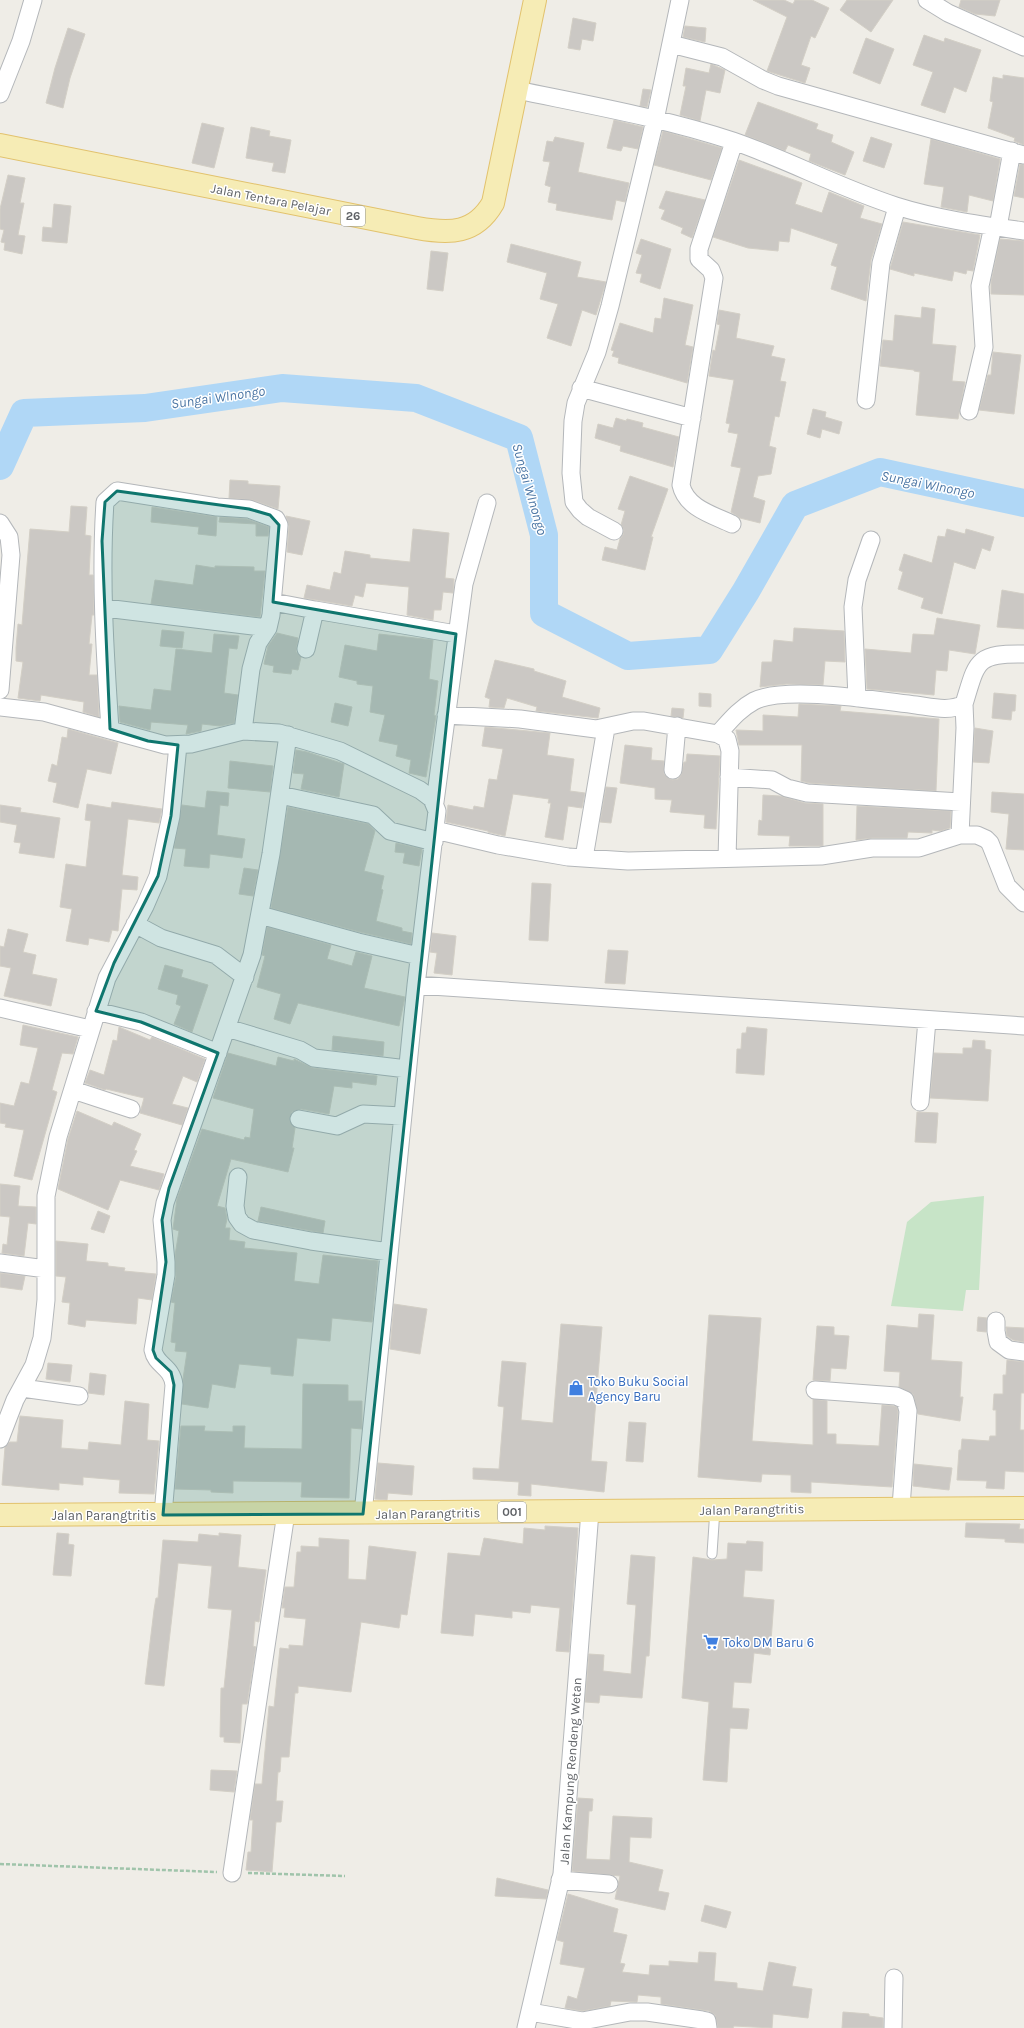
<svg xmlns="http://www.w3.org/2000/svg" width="1024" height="2028" viewBox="0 0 1024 2028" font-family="Karla,sans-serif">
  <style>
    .green { fill: #c7e4c7 }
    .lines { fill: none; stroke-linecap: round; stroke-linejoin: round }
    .river { stroke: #b0d7f6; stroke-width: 28 }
    .building { fill: #cbc8c4; stroke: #d3cfc6 }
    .service-casing { stroke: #b4b7ba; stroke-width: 11 }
    .minor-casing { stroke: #b4b7ba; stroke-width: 19 }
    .primary-casing { stroke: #e2c26d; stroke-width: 24 }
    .path { stroke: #a0c4ab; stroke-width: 2.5; stroke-dasharray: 4 2; stroke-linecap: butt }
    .service { stroke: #fff; stroke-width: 9 }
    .minor { stroke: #fff; stroke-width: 17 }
    .primary { stroke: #f6ecb5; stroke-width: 22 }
    .marked { fill: #0f766e; fill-opacity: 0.2; stroke: #0f766e; stroke-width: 3; stroke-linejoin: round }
    .labels { text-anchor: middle; stroke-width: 3; stroke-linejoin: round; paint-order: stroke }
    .shield { fill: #fff; stroke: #8f9194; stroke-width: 1 }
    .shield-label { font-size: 12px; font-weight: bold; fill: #5f6266 }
    .street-label { font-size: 13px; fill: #5f6266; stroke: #fff }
    .shop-label { font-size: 13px; fill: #366cbe; stroke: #fff; text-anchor: start }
    .water-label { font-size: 14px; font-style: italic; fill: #4e78a6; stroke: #fff }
  </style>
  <rect width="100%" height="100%" fill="#efede7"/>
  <path class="green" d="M984 1196 979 1290H966L963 1311 891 1306 907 1222 931 1202Z"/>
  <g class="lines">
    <path class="river" d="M0 466 24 413 145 408 282 388 416 398 519 438 544 535V613L628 656 709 650 746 591 795 505 880 472 1024 503"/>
  </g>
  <path class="building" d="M753 0H784L793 4 795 0H812L829 8 815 38 811 36 801 65 810 68 805 83 767 71 787 17Z
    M847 0H893L871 32 840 10Z
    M961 0H1000L995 16 975 14 959 7Z
    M573 18 596 23 593 41 582 39 580 50 568 48Z
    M685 26 706 28 705 42 683 37Z
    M68 28 85 34 70 78 63 108 46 103 55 68Z
    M924 35 944 42 945 38 981 50 966 92 954 87 945 113 921 105 933 72 913 65Z
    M866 38 894 49 880 84 853 73Z
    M711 64 725 70 720 93 706 90 700 121 680 115 686 86H683L686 68 709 73Z
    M1003 75 1024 78V145L1014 141 1015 138 988 128 993 102 990 101 993 77 1003 79Z
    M643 89 651 90 647 107 640 106Z
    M758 102 818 124 816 129 833 135 831 142 854 152 845 175 809 161 811 154 788 145 785 151 745 135Z
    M614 120 643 127 638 149 623 146 621 151 607 148Z
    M202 123 224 128 214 168 192 163Z
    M251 127 270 131 269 136 291 140 285 173 272 171 274 163 246 158Z
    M663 131 722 148 711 180 654 165Z
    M555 137 584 143 578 172 629 183 625 202 616 200 612 220 556 210 557 204 548 202 551 187 545 185 550 162 543 161 547 141 553 142Z
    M871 137 892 144 884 168 863 161Z
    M931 139 1000 159 993 201 969 195 967 212 941 207 944 187 924 184Z
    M739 160 802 183 795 204 822 213 829 192 864 206 860 218 882 224 871 260 866 301 831 289 837 267 831 265 838 244 791 228 789 242 779 241 778 251 748 248 713 237Z
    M1020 164 1024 165V198L1014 196Z
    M8 175 25 178 20 203H24L18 235 25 236 22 254 4 250 5 243 1 242 4 230 0 229V209Z
    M666 191 705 200 692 238 681 233 683 228 661 219 665 210 659 208Z
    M54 204 71 206 67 243 42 241 43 227 52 228Z
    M903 222 980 235 973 271 967 270 966 274 954 271 952 281 914 273V276L890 269Z
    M641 239 671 249 660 289 640 282 642 274 636 273 642 255 636 253Z
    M1000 239 1024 241V295L991 294V282Z
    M511 244 581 262 577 277 606 282 596 315 582 310 571 346 547 338 558 304 540 299 547 273 507 262Z
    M431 251 448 253 443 291 427 289Z
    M664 298 693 305 685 345 693 347 687 383 618 363 619 358 612 356 614 351 611 350 620 323 653 333 655 318 661 319Z
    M922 307 935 309 932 344 956 346 952 381 965 382 958 419 916 415 920 372 914 371V370L880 366 883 340 893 341 895 315 921 318Z
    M719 310 740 314 736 338 774 346 771 356 785 359 780 381 786 382 779 417 775 416 769 446 776 448 771 474 758 476 753 497 765 501 760 523 740 518 731 512 741 468 731 466 738 434 728 432 730 424 726 423 734 380 709 376 713 350 715 351 720 325 717 324Z
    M993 352 1021 355 1014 414 979 410 988 375H991Z
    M813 409 826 412 825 417 842 422 839 434 822 429 820 438 807 434Z
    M616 418 626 421 627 419 643 423 642 427 679 437 673 467 620 451 621 446 595 438 598 424 613 428Z
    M630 476 668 489 651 537H653L645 570 602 560 605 547 617 550 620 539 623 535 624 530 621 525 625 511 618 509Z
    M230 480 248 481V484L280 486 278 509 252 500 229 498Z
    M71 506 87 507 85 535 91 536 89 575H93L94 615H92L89 644H92L89 675H97L99 717 83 712 84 702 41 695 40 701 18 698 23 662 16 661V648L18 624 22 625 30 529 69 532Z
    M152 507 217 517 216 536 198 534 199 527 151 522Z
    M286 516 310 521 302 555 287 552 289 526Z
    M220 517 247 519 269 527 268 536H256V524L219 522Z
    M413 529 449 533 445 578 454 579 453 593 443 592 441 610H434L433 620 407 615 409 587 366 583 363 597 355 595 352 606 304 598 307 585 330 590 334 572 341 574 345 551 370 555V558L410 562Z
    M947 529 965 534 966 529 994 537 990 551 982 548 975 569 954 562 942 614 921 608 924 598 898 589 903 572 899 570 904 554 932 563 938 536 945 537Z
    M196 565 215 568V566L254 567V571H265L260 617 151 604 155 580 193 585Z
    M1002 590 1024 594V629L997 627Z
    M937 618 980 625 975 654 949 650 947 671 936 670 934 695 867 689 865 649 911 653 913 634 934 635Z
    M794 628 844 631 845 662 825 661 823 685 787 684 760 687 762 662H772L774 640 793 642Z
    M162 630 184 632 182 648 160 646Z
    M277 633 298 638 296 652 301 657 298 670 292 669 291 674 273 672 274 666 264 664 268 646Z
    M214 634 239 636 237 649 229 648 224 693 238 695 234 723 220 726 202 724 201 731 186 734 188 725 151 722 150 730 120 722 119 706 151 710 154 689 171 691 176 649 212 653Z
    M379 634 433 640 429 679 438 681 434 715 436 716 426 777 409 773 411 760 396 756 398 745 379 741 385 715 370 712 373 686 357 684V681L339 677 345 645 377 651Z
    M495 660 534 669V671L566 681 562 697 600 708 598 718 536 711 537 707 507 698 504 708 489 707 490 699 485 697Z
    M699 693 711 694V707L699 706Z
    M994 693 1016 695 1015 711H1012L1011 720 992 718Z
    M335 703 352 707 348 726 331 722Z
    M799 704 841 706 840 711 939 719 936 791 809 783 801 781 802 745H739L736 730 763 731V715L798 717Z
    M672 708 684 709 683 718 671 716Z
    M485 727 550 733 547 755 574 759 570 791 585 793 582 808 568 806 563 840 545 837 551 803H548L549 799 513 794 505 836 488 832V831L446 822 448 805 473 810 474 806 484 808 489 779 497 780 503 749 482 746Z
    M975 728 993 731 989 763 973 762Z
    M68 729 118 743 111 774 87 769 78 808 53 802 57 783 48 781 52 764 57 766 62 737 67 738Z
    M625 745 652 748 651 760 664 761V774L672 780 678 779 681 775 684 762H686L687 754 720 756 716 829 704 828 705 815 670 812 672 800 655 799V788L620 783Z
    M296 750 307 752 344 764 339 797 301 789 304 774 293 773Z
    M230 761 273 766 270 792 228 788Z
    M606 787 617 788 611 823 600 822Z
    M207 791 229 793 228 806 220 805 217 835 245 839 242 858 210 854 209 868 184 866 186 849 174 848 182 805 205 808Z
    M992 792 1024 794V850L1006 849 1009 814 991 812Z
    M763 795 780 796 805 803 823 804V846H789L790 836 758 835 759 820 762 821Z
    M112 802 162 809 159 823 128 819 122 875 138 877 137 890 122 889 118 931 112 930 109 942 89 938 88 945 66 941 72 909 60 907 66 864 86 867 91 821 85 820 87 804 111 808Z
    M0 805 21 808 20 812 60 818 54 858 19 853 21 843 14 842 17 825 0 822Z
    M857 806 951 811 950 828 940 831 932 830V833L908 832 907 838H872L856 840Z
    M288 807 368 824 375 831 364 871 384 876 381 889 383 890 376 921 402 928V931L412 933 411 944 360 932 271 908Z
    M396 843 422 849 419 866 403 863 405 853 395 852Z
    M244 868 258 870 253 896 239 894Z
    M532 883 551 884 548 941 529 940Z
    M267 927 331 945 327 959 352 966 356 952 372 956 364 988 405 997 399 1026 298 1003 290 1024 274 1019 281 994 257 987 265 956 262 955Z
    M8 929 28 934 23 952 36 955 32 974 57 979 51 1006 4 996 11 968 0 966V946L4 947Z
    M432 933 456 936 452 975 434 973 437 953 430 952Z
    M608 950 628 951 625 984 605 983Z
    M165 965 183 970 181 977 208 985 192 1032 174 1024 181 1006 176 1004 178 995 158 989Z
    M23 1025 78 1037 73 1054 62 1053 52 1090 57 1092 32 1180 14 1176 24 1130 5 1127 6 1124 0 1123V1103L14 1106 21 1082 29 1084 38 1048 20 1045Z
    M119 1027 150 1040 152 1037 205 1059 197 1082 183 1076 172 1104 188 1108 182 1125 140 1113 144 1098 106 1089 105 1090 85 1083 90 1070 104 1075 113 1040 117 1041Z
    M747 1027 767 1029 764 1075 736 1073 737 1049H741L742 1033H746Z
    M333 1036 384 1042 383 1056 332 1050Z
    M973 1040 985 1041V1049L991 1050 988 1101 930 1098 934 1053 963 1054V1048H972Z
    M228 1053 276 1066 278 1057 294 1061V1059L313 1068 377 1076 376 1085 352 1082V1088L334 1086 329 1114 301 1109 292 1112 290 1122 295 1128 292 1148H294L288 1172 231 1159 217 1206 225 1208 227 1219 225 1228H230L229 1240 245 1242 244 1248 297 1253 294 1281 319 1284 323 1255 378 1261 372 1322 332 1318 330 1341 297 1338 293 1376 271 1374V1367L239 1364 235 1388 212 1384 208 1408 182 1404 183 1379 187 1352 175 1351 176 1343 171 1342 175 1303 171 1302 176 1277 175 1255 179 1231 173 1229 177 1199 202 1129 244 1140 245 1137 250 1138 254 1109 213 1098Z
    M77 1111 112 1126 114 1122 141 1134 134 1150 137 1151 130 1166 164 1174 159 1190 120 1180 108 1210 58 1189 68 1139Z
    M917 1112 938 1113 936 1143 915 1142Z
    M0 1184 20 1186 18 1206 36 1207V1224L28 1223 24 1256 2 1253 3 1244 7 1245 10 1217 0 1216Z
    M261 1207 325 1221 323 1233 258 1221Z
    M98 1211 110 1216 104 1233 91 1229Z
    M56 1241 88 1244 86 1261 108 1263V1266L125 1268 124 1271 156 1274 152 1300 138 1298 136 1324 86 1320 85 1327 68 1324 70 1303 62 1302 66 1277 56 1276Z
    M0 1273 25 1276 22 1290 0 1287Z
    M394 1304 427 1309 420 1354 390 1349Z
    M919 1314 934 1315 931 1360 962 1362 960 1397H963L960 1421 918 1414 913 1394 899 1387 900 1372 884 1371 887 1325 918 1328Z
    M709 1315 761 1318 752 1441 813 1445V1399L827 1401V1434H836V1444L879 1446 882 1405 894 1406 897 1407 898 1412 892 1487 811 1482V1493L791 1492V1475L762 1474 761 1482 698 1477Z
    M978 1317 987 1318 986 1332 977 1331Z
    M561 1324 602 1327 591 1461 607 1462 604 1492 531 1484V1496L518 1495 519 1482 473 1479V1468L499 1469 504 1407 498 1406 502 1361 526 1363 521 1420 553 1423Z
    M817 1326 834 1327V1335L849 1336 846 1369 831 1368 830 1381 813 1380Z
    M1006 1327 1024 1328V1342L1013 1340 1007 1336Z
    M1007 1360 1024 1362V1393H1021L1020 1430H1024V1472L1005 1471 1004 1489 986 1488 987 1481 957 1480 959 1450H961L962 1439 989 1441 990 1436H996V1410H993L994 1394H1003V1375H1006Z
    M48 1363 72 1365 70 1382 46 1379Z
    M90 1373 106 1375 104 1395 88 1393Z
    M303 1384 348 1385V1401H362V1429L351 1428 349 1498 301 1497 302 1482 233 1481V1493L211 1492V1490L175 1489 181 1426H205L204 1431 233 1432V1426H245L244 1448 302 1449Z
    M125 1401 149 1404 147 1440 159 1441 154 1494 119 1493 120 1480 83 1477V1485L59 1483V1490L2 1485 5 1447 10 1442H17L20 1416 63 1420 61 1448 88 1450 89 1442 121 1445Z
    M629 1422 646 1423 643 1462 626 1461Z
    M378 1463 414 1466 412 1495 388 1493 387 1500 375 1499Z
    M914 1464 952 1468 949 1490 913 1486Z
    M966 1523 1020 1524 1019 1529H1024V1543L1005 1542V1539L965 1537Z
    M545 1526 578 1528 569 1652 556 1651 560 1608 531 1605 530 1613 512 1611V1618L475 1614 473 1636 441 1633 448 1553 480 1556 484 1538 523 1544 524 1528 545 1530Z
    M57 1533 69 1534 68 1544 74 1545 71 1576 53 1575Z
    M219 1533 241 1535 238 1567 266 1570 259 1622 255 1621 253 1646 256 1647 247 1704H242L240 1743 224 1742V1737H220L221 1688H224L232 1610 208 1608 212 1566 178 1563 164 1686 145 1684 154 1610 156 1598H158L163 1540 198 1542 199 1534 219 1536Z
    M319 1538 349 1540 348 1579 366 1580 369 1546 416 1552 407 1615 401 1614 399 1628 361 1622 351 1692 298 1686V1693H295L289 1757H281L280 1772H278L276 1801H283L281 1822H276L272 1872 246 1870 248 1852H251L253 1820H250L255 1784H262L269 1706 274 1707 280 1648 289 1649V1645L303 1646 306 1619 284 1617 285 1608H282L285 1587H294L297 1552H301V1546L319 1547Z
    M747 1541 763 1542 762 1571 745 1570 743 1597 774 1600 770 1655 754 1653 751 1683 734 1682 732 1708 749 1709 747 1729 730 1728 727 1782 703 1780 709 1702 682 1698 693 1557 712 1560 727 1559 728 1543 746 1544Z
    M631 1555 655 1557 649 1656H646L642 1698 600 1695 599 1703 585 1702 589 1654 604 1655 603 1671 631 1674 636 1605 627 1604Z
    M211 1770 237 1771 234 1792 210 1790Z
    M578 1798 593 1799 592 1811H589L586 1859 610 1860 613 1816 652 1818 651 1838 630 1837 629 1862 663 1870 658 1891 669 1893 665 1910 615 1899 620 1876 572 1871Z
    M497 1878 548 1890 546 1899 495 1896Z
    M568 1894 618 1909 613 1932 627 1935 620 1963 625 1964 622 1972 649 1975 650 1965 669 1966V1961L698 1963 699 1952 716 1953 714 1981 737 1983V1988L763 1991 769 1962 796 1967 792 1986 812 1989 808 2018 773 2014 772 2028 734 2026 733 2028H718L715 2015 709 2011 661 2004V1997L638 1995 637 2002 611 2001 610 2006 582 2011 565 2008 568 1996 577 1999 585 1968 560 1964 564 1942 557 1940Z
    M705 1905 731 1912 726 1928 701 1921Z
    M843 2012 869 2014V2016L883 2018V2028H842Z"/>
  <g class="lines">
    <defs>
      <path id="service" d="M712 1554 715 1509"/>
      <path id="minor" d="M927 0 948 13 1024 47
        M671 44 722 57 763 80 778 86 1024 155
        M517 90C589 105 663 118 733 141 788 160 840 188 896 206 937 219 982 225 1024 231
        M0 94 21 41 33 0
        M998 227 1012 151
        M581 388 692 418
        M866 400 881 263 897 207
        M969 411 984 347 980 286 993 226
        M0 523 9 537 11 555 0 690
        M732 524C713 515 686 508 681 485L714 278 711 270 699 259V249L734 142
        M614 531 588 517 580 510 574 502 571 473 573 421 576 403 597 352 610 306 655 120 680 0
        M273 602 315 610 306 649
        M105 608 268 628
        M315 610 456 634
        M857 698 853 607 857 580 871 540
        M0 707 44 712 165 745 191 744 243 731 279 733 340 751 420 790 432 799 437 811 416 985
        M446 715 520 719 596 729 633 721H644L718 734 727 739 730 751 727 858
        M110 729C105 654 100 577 105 502L117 491 217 507 249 509 276 519 279 525 278 538 271 615 268 628 258 643 251 669 243 731
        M718 734C729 722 739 709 754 701 785 685 880 701 916 705 931 707 950 712 964 704 977 662 975 653 1024 654
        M673 770 677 726
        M729 777 772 780 787 788 807 793 961 802
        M280 795 373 815 390 831 434 842
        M435 802 464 584 487 503
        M435 830 498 845 568 857 628 861 821 856 872 848H919L960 835H977L986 839 990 843 1007 886 1024 903
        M960 835 965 728 964 704
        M584 858 606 728
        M260 915 358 942 419 956
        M135 924 161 938 216 955 245 977
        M0 1008 90 1029
        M96 1011 141 1022 218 1053
        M227 1028 300 1050 314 1058 407 1069
        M73 1090 131 1109
        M920 1102 927 1020
        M299 1119 337 1126 363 1114 402 1116
        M238 1177 235 1206 237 1217 242 1224 253 1230 311 1241 389 1252
        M0 1263 46 1269
        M996 1321V1331L998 1342 1009 1350 1024 1352
        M22 1388 79 1396
        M815 1390 896 1396 905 1400 908 1411 901 1507
        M0 1439 15 1400 34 1365 42 1338 46 1300V1196L58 1137 107 978 145 906 158 876 171 816 178 745
        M363 1514 416 985 1024 1026
        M163 1515 174 1385C172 1366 156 1366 153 1350L166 1275V1262L162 1220 165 1203 252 955 271 854 288 735
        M232 1873 286 1513
        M560 1880 609 1884
        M530 2012 582 2021 630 2012H647L702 2020 707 2021 708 2028
        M526 2028 562 1874 590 1511
        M893 2028 894 1978"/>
      <path id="primary" d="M0 145 417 228C450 234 475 234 493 203L535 0
        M0 1515C341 1515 683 1508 1024 1508"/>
    </defs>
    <use href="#service" class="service-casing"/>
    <use href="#minor" class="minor-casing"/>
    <use href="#primary" class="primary-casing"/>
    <path class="path" d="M0 1864 217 1872
      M248 1873 345 1876"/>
    <use href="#service" class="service"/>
    <use href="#minor" class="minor"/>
    <use href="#primary" class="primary"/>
  </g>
  <path class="marked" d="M117 491 249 509 270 515 279 525 273 602 456 634 363 1514 163 1515 174 1385 171 1372 156 1358 153 1350 166 1262 162 1220 169 1188 218 1053 141 1022 96 1011 114 963 158 876 171 816 178 745 148 741 110 729 102 541 105 502Z"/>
  <defs>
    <symbol id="shop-bare" viewBox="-9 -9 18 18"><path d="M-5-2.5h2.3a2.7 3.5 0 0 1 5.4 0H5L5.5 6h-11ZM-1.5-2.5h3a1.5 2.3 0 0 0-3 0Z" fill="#3f7fe0" stroke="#fff" stroke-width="2.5" paint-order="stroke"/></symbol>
    <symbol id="supermarket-bare" viewBox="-9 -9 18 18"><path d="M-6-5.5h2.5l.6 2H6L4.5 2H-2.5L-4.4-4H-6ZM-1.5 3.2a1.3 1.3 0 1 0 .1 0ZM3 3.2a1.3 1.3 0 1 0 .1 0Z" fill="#3f7fe0" stroke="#fff" stroke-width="2.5" paint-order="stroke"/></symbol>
  </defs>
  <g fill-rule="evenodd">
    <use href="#shop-bare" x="565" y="1377" width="22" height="22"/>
    <use href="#supermarket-bare" x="700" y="1631" width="22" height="22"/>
  </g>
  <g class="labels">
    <g class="shield">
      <rect x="341" y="206" width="24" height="20" rx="3"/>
      <rect x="498" y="1502" width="28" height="20" rx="3"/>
    </g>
    <g class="shield-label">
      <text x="353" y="220">26</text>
      <text x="512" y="1516">001</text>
    </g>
    <g class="street-label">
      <text transform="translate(271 199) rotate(11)" y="5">Jalan Tentara Pelajar</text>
      <text transform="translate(752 1509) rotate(-1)" y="5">Jalan Parangtritis</text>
      <text transform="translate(428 1513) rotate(-1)" y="5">Jalan Parangtritis</text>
      <text x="104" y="1520">Jalan Parangtritis</text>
      <text transform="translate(570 1771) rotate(-86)" y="5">Jalan Kampung Rendeng Wetan</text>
    </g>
    <g class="shop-label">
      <text x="588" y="1386">Toko Buku Social<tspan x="588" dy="15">Agency Baru</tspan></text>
      <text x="723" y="1647">Toko DM Baru 6</text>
    </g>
    <g class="water-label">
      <text transform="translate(218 397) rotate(-8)" y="5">Sungai WInongo</text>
      <text transform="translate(928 484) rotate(11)" y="5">Sungai WInongo</text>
      <text transform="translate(530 489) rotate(74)" y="5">Sungai WInongo</text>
    </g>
  </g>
</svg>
